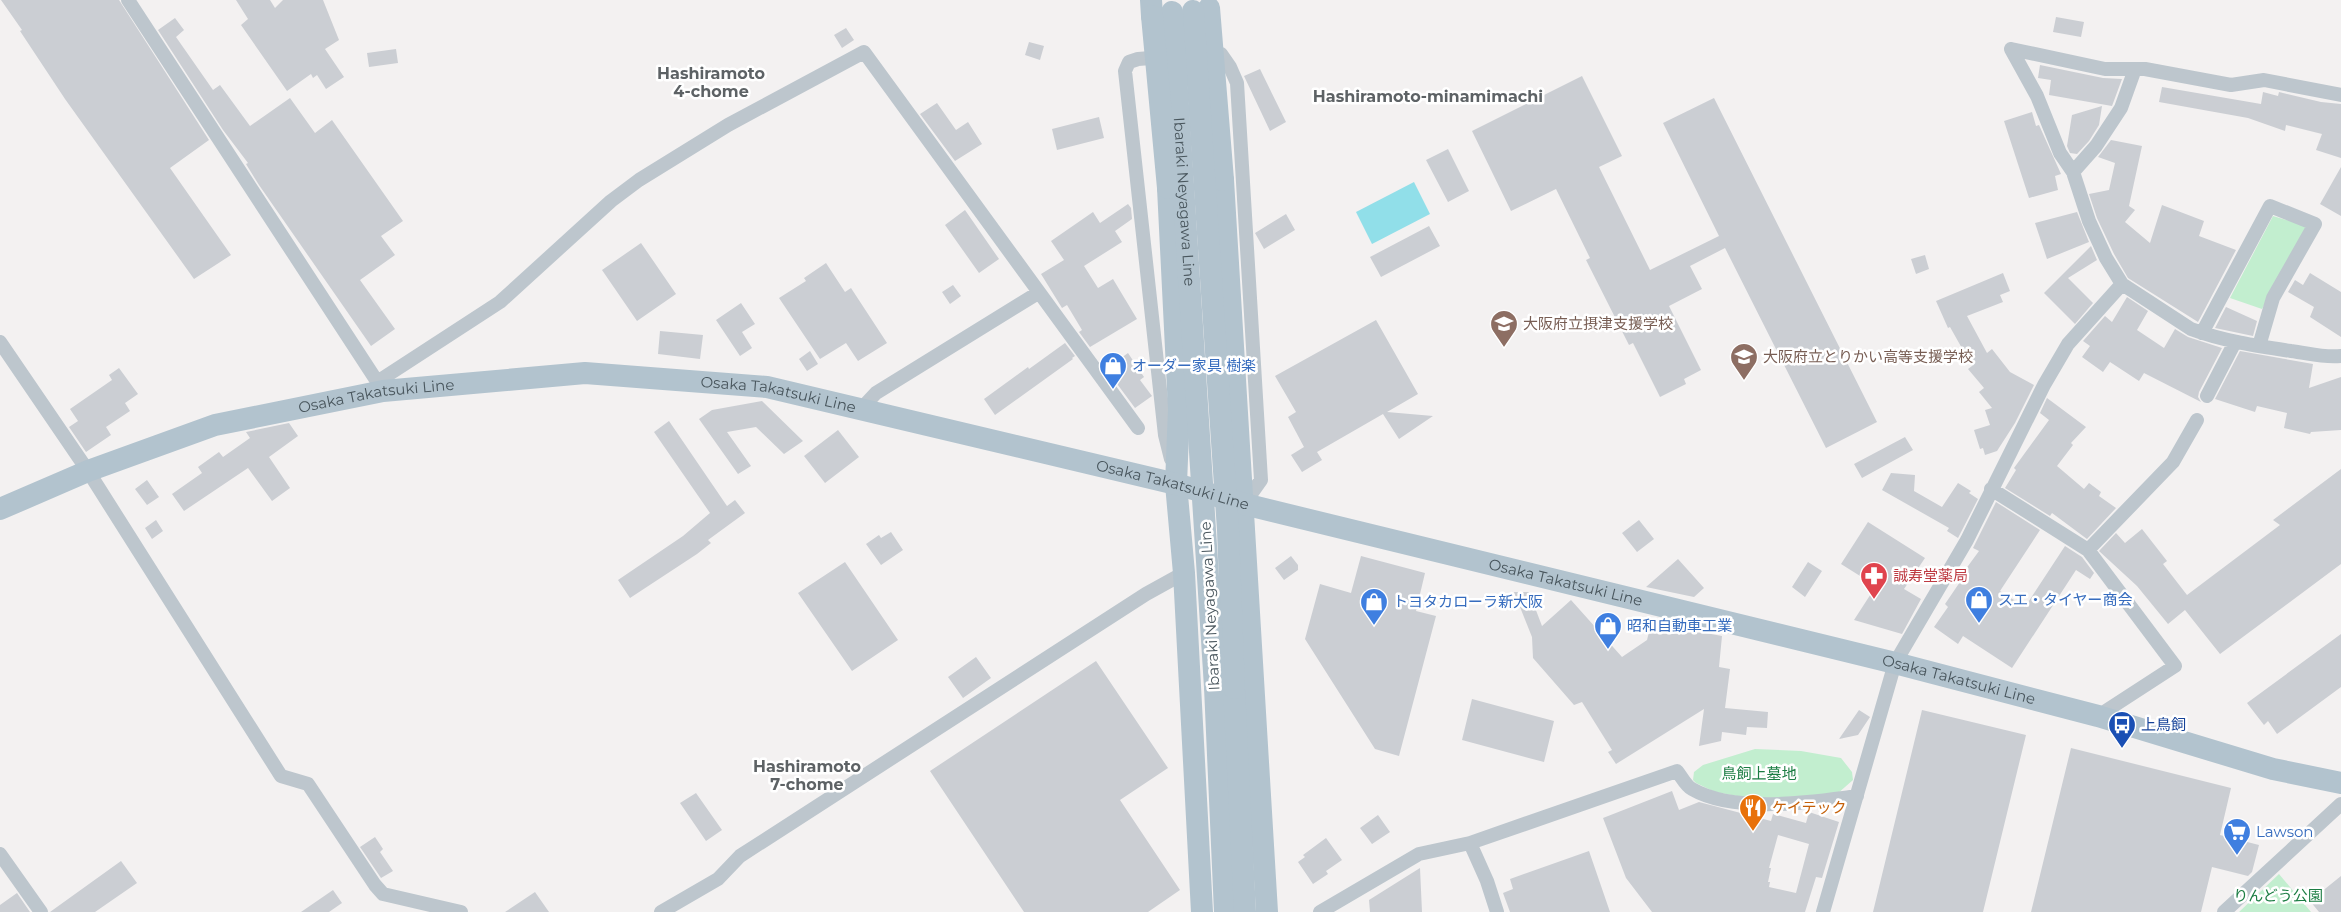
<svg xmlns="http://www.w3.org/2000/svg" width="2341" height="912" viewBox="0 0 2341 912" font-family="Montserrat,'Noto Sans JP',sans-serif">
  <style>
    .green { fill: #c2eecf }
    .water { fill: #91dfe9 }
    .building { fill: #cbced3; fill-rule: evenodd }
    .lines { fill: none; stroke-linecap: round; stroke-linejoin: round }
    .minor { stroke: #bdc6cd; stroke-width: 14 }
    .primary { stroke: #b2c3ce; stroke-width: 22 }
    .primary-bridge { stroke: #b2c3ce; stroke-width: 22 }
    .labels { text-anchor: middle; stroke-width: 5; stroke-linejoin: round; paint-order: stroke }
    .street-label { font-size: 15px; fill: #49565d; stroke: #fff }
    .education-label { font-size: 15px; fill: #785e54; stroke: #fff; text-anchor: start }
    .shop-label { font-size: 15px; fill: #366cbe; stroke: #fff; text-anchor: start }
    .health-label { font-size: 15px; fill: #be3a42; stroke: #fff; text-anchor: start }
    .transit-label { font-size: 15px; fill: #164399; stroke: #fff; text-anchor: start }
    .park-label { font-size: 15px; fill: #1c7d43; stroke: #fff }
    .food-label { font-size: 15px; fill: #c56008; stroke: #fff; text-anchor: start }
    .neighbourhood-label { font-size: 16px; font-weight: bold; fill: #5d6265; stroke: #fff }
  </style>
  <rect width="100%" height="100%" fill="#f3f1f1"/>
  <path class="green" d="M2273 216 2307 226 2262 309 2230 298Z
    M1755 749 1801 751 1841 758 1852 772 1853 780 1837 794 1754 799 1715 792 1696 783 1693 780 1694 772 1703 765Z
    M2279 874 2311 912H2239Z"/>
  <path class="water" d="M1414 182 1430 214 1372 244 1356 212Z"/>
  <path class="building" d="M1 0H119L209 140 170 168 231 255 194 279 65 99 20 31 22 30Z
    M236 0H270L275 8 283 0H323L339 40 325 49 344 77 326 89 317 75 313 78 311 74 287 91 241 25 248 19Z
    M2056 17 2084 22 2081 37 2053 32Z
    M175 18 184 30 176 37 213 90 220 85 250 126 290 98 315 133 332 120 403 221 381 236 395 255 360 280 395 329 371 346 259 185 246 164 248 163 223 130 158 30Z
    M846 28 854 40 842 48 834 35Z
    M1029 42 1044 46 1040 60 1025 55Z
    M396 49 398 63 369 67 367 53Z
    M2040 65 2103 78 2122 79 2112 106 2049 95 2051 80 2038 78Z
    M1260 69 1286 122 1270 131 1244 76Z
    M1582 76 1622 156 1599 167 1650 270 1719 236 1663 123 1714 98 1877 422 1826 448 1725 248 1690 266 1702 289 1669 306 1701 370 1684 379 1686 384 1660 397 1633 343 1629 345 1586 260 1590 258 1556 189 1511 211 1472 131Z
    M2162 87 2261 104 2263 92 2278 96 2279 92 2321 102 2341 104V158L2316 150 2322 134 2286 125 2285 131 2248 118 2159 102Z
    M937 103 956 130 968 122 982 144 955 161 920 114Z
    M2102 106 2099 125 2089 141 2077 154 2070 153 2067 146 2072 115Z
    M2032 112 2036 126 2039 125 2061 174 2055 176 2058 190 2029 198 2004 121Z
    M1099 117 1104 138 1057 150 1052 129Z
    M2111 140 2142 146 2129 206 2135 210 2125 222 2150 243 2162 205 2204 221 2199 236 2236 250 2198 322 2128 278 2114 254 2097 218 2089 194 2109 190 2115 163 2098 157Z
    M1448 149 1469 191 1448 202 1426 160Z
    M2341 167V216L2320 204Z
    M1128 204 1131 208 1132 219 1115 231 1122 242 1084 266 1098 288 1113 279 1137 319 1090 347 1079 332 1082 330 1067 305 1062 308 1041 274 1064 260 1051 241 1093 212 1100 223Z
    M965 210 999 259 979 273 945 225Z
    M2077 212 2089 242 2047 259 2035 223Z
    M1286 214 1295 230 1264 249 1255 233Z
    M1429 226 1440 246 1381 277 1370 257Z
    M641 243 676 294 637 321 602 270Z
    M2091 246 2097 260 2068 278 2093 303 2075 324 2044 293Z
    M1925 255 1929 269 1916 274 1911 259Z
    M826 263 845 292 851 288 887 343 858 361 846 343 820 359 779 298 806 281 804 278Z
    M2003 273 2010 291 2000 295 2003 302 1967 316 1987 353 1992 349 2010 372 2034 385 2015 423 1997 451 1985 455 1983 448 1980 449 1974 430 1990 425 1985 410 1992 408 1979 392 1984 388 1968 369 1972 366 1950 327 1948 328 1936 301Z
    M2310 273 2341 292V337L2310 317 2314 307 2288 292 2295 280 2303 285Z
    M953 285 961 296 950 304 942 292Z
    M2127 297 2148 311 2137 330 2164 348 2175 329 2188 337 2222 348 2199 392 2198 397 2201 402 2144 373 2139 381 2110 362 2103 372 2082 357 2090 346 2083 341 2105 316 2112 322Z
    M741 303 755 324 742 332 752 348 740 356 716 320Z
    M2226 307 2257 321 2253 336 2215 328Z
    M1376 320 1418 394 1387 412 1433 416 1399 439 1383 414 1317 452 1322 460 1302 472 1291 455 1304 447 1288 417 1296 412 1275 376Z
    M660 331 703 335 700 359 658 354Z
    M1065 343 1075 356 1072 358 1073 359 995 415 984 399 1028 367 1029 369Z
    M810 351 818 364 807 371 799 359Z
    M2240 351 2313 364 2309 388 2341 377V430L2311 432 2310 434 2284 428 2287 413 2257 406 2255 412 2215 399Z
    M1128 353 1144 377 1140 380 1152 396 1135 408 1106 369Z
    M119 368 138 394 125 403 130 411 106 427 111 435 86 452 69 427 78 421 70 409 112 380 109 375Z
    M2047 398 2086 427 2071 443 2073 445 2057 466 2084 489 2089 483 2101 492 2099 496 2116 508 2087 539 2052 513 2050 516 2005 488 2016 470 2014 468 2049 420 2040 413Z
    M762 401 803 441 784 454 756 427 727 432 751 466 738 474 699 419 712 410Z
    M669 421 727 506 735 500 745 513 708 540 711 543 697 554 630 598 618 580 683 536 710 513 654 432Z
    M289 423 298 436 269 457 290 488 272 501 248 468 184 511 172 494 202 473 198 467 219 452 223 457 250 438 246 432Z
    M838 430 859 457 825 483 804 456Z
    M1905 437 1913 450 1862 478 1854 464Z
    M2341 469V564L2220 654 2185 610 2168 624 2137 586 2099 551 2116 533 2125 543 2142 529 2167 561 2163 564 2187 595 2280 525 2273 520Z
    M1891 473 1915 475 1914 491 1942 507 1958 483 1971 491 1969 493 1978 499 1958 538 1947 531 1949 528 1882 490Z
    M147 480 159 497 147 505 135 489Z
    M1996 502 2040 530 2000 591 2025 607 2065 546 2082 557 2094 573 2090 579 2076 570 2012 668 1963 636 1958 644 1934 627 1948 607 1945 604 1962 579 1960 577 1979 551 1973 548Z
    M156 520 163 531 152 539 145 528Z
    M1639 520 1654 539 1637 552 1622 533Z
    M1868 522 1925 558 1904 589 1921 599 1902 634 1854 620 1876 586 1841 564Z
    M891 532 903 550 881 565 866 544 879 535 881 538Z
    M1291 556 1298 565V570L1284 580 1275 568Z
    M1361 556 1425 573 1416 611 1436 616 1399 756 1375 749 1305 639 1320 584 1351 593Z
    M1678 559 1704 588 1694 597 1646 587Z
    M845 562 898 640 852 671 798 593Z
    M1808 562 1822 571 1805 597 1792 587Z
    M1514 592H1529L1542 626 1571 600 1622 657 1647 640 1651 624 1673 630V627L1722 636 1719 667 1730 669 1725 708 1768 712 1767 728 1747 727 1746 735 1722 732 1721 741 1699 746 1704 709 1616 764 1608 752 1612 750 1582 702 1574 705 1533 658 1532 637Z
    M2341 634V687L2277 734 2268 721 2264 725 2247 703Z
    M976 657 991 678 963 698 948 677Z
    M1096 661 1168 768 1120 800 1180 890 1148 912H1024L930 771Z
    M1472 699 1554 721 1544 762 1462 740Z
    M1859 710 1870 717 1858 735 1839 739Z
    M1922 710 2026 735 1983 912H1873Z
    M2071 748 2231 788 2220 835 2259 845 2252 872 2248 876 2212 867 2201 912H2031Z
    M1672 791 1679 810 1699 802 1771 821 1773 814 1806 823 1809 812 1839 822 1822 878 1816 877 1805 912H1652L1626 878 1603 818ZM1778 835 1809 844 1796 893 1769 887 1770 882H1768L1771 868H1769Z
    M696 793 722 830 706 841 680 803Z
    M1378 815 1390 832 1372 844 1360 828Z
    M375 837 383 849 380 852 393 871 381 878 360 847Z
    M1326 838 1342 860 1326 871 1328 874 1313 884 1298 862 1305 857 1303 855Z
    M1589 851 1610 912H1510L1503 893 1513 889 1510 879Z
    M121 861 137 883 95 912H50Z
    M1420 868 1422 912H1370L1369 900Z
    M2341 876V912H2319L2310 901Z
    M333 890 342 903 329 912H301Z
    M535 892 549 912H505Z
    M17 893 30 912H0V905Z"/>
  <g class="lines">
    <path class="minor" d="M128 0 382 389
      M2011 49 2037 96 2060 153 2073 172 2089 221 2106 258 2122 284 2191 329C2223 341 2257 346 2291 351 2308 353 2323 358 2341 356
      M2011 49 2105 69H2145L2231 85 2264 80 2341 95
      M1210 54H1221L1230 67 1237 83 1261 480 1244 504
      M1163 57 1138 59 1129 62 1125 71 1165 435 1171 459
      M2073 172 2096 146 2121 108 2135 69
      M2202 333 2270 206 2315 224 2273 298 2259 346
      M0 342 88 471 281 776 308 784 375 885 383 894 461 912
      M377 382 500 302 611 201 639 180 728 125 864 52 1138 428
      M2207 396 2235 342
      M861 409 876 393 1038 293
      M1991 489 2088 550 2175 666 2098 716
      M2088 550 2173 462 2197 420
      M1470 843 1487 881 1497 912
      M0 854 41 912
      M661 912 718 879 740 856 1146 594 1184 573
      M1320 912 1419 854 1470 843 1677 771C1681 776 1686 786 1692 789 1733 813 1810 803 1857 796
      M1823 912 1895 663 1967 540 2044 385 2068 344 2122 284
      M2224 912 2341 804"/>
    <g class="primary">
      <path d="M1151 0 1152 16"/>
      <path d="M1223 180 1267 912"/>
      <path d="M1168 188 1179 409 1176 484 1184 573 1202 912"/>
      <path id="s1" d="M0 509 88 471 215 425 383 391 585 373 767 387 1176 484 1244 504 1895 663 2098 716 2273 769 2341 783"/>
      <path d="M1215 687 1225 912"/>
      <path d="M1234 688 1245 912"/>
    </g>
    <g class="primary-bridge">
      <path d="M1209 8 1223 180"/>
      <path d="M1193 11 1228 530 1234 688"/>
      <path id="s2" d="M1172 12 1215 687"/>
      <path d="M1152 16 1168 188"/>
    </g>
  </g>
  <defs>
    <symbol id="school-pin" viewBox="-11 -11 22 30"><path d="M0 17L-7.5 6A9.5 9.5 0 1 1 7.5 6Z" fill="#8d6e63" stroke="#fff"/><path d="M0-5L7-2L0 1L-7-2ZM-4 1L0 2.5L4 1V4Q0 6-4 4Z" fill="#fff"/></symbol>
    <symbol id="shop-pin" viewBox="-11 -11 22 30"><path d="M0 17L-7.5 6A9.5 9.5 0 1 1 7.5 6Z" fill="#3f7fe0" stroke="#fff"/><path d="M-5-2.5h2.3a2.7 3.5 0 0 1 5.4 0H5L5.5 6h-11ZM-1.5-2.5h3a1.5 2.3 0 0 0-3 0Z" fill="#fff"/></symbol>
    <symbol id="pharmacy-pin" viewBox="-11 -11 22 30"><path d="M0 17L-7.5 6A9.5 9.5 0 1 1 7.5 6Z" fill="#e0444e" stroke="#fff"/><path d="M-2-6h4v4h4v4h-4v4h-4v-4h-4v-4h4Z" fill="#fff"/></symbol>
    <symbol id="bus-pin" viewBox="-11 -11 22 30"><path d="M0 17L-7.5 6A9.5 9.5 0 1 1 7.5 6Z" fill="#1a4fb4" stroke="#fff"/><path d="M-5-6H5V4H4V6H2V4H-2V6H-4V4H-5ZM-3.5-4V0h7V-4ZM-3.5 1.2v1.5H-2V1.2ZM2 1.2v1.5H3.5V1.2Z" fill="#fff"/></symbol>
    <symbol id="restaurant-pin" viewBox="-11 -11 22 30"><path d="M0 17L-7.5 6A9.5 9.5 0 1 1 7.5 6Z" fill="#e8710a" stroke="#fff"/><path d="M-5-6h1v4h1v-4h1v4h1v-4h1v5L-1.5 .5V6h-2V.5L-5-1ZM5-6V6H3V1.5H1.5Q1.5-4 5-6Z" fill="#fff"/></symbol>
    <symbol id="supermarket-pin" viewBox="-11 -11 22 30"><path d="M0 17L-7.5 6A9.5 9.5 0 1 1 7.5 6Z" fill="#3f7fe0" stroke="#fff"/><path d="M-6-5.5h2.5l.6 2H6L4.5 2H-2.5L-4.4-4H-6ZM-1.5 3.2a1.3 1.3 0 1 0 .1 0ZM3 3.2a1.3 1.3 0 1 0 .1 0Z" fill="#fff"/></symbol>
  </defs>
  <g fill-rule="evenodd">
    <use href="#school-pin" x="1488" y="308" width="32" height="43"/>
    <use href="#school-pin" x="1728" y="341" width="32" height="43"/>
    <use href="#shop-pin" x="1097" y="350" width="32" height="43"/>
    <use href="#pharmacy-pin" x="1858" y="560" width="32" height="43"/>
    <use href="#shop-pin" x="1963" y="584" width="32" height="43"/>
    <use href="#shop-pin" x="1358" y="586" width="32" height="43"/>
    <use href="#shop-pin" x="1592" y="610" width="32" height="43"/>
    <use href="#bus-pin" x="2106" y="709" width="32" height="43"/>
    <use href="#restaurant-pin" x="1737" y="792" width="32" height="43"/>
    <use href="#supermarket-pin" x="2221" y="816" width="32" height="43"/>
  </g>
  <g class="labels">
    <g class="street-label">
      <text dy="5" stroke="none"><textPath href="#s2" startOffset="190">Ibaraki Neyagawa Line</textPath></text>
      <text dy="5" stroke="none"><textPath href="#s1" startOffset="800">Osaka Takatsuki Line</textPath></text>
      <text dy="5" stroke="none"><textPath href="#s1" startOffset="395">Osaka Takatsuki Line</textPath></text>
      <text dy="5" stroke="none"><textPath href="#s1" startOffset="1205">Osaka Takatsuki Line</textPath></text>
      <text dy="5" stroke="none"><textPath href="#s1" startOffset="1610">Osaka Takatsuki Line</textPath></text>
      <text transform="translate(1210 606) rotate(-93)" y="5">Ibaraki Neyagawa Line</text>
      <text dy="5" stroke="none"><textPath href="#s1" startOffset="2015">Osaka Takatsuki Line</textPath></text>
    </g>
    <g class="education-label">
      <text x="1523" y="329">大阪府立摂津支援学校</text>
      <text x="1763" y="362">大阪府立とりかい高等支援学校</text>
    </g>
    <g class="shop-label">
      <text x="1132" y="371">オーダー家具 樹楽</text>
      <text x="1998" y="605">スエ・タイヤー商会</text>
      <text x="1393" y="607">トヨタカローラ新大阪</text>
      <text x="1627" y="631">昭和自動車工業</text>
      <text x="2256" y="837">Lawson</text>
    </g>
    <g class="health-label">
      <text x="1893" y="581">誠寿堂薬局</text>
    </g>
    <g class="transit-label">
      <text x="2141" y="730">上鳥飼</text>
    </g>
    <g class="park-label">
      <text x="1759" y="779">鳥飼上墓地</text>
      <text x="2278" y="901">りんどう公園</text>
    </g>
    <g class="food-label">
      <text x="1772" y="813">ケイテック</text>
    </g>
    <g class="neighbourhood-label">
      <text x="711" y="79">Hashiramoto<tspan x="711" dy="18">4-chome</tspan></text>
      <text x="1428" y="102">Hashiramoto-minamimachi</text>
      <text x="807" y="772">Hashiramoto<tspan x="807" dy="18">7-chome</tspan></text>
    </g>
  </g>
</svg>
